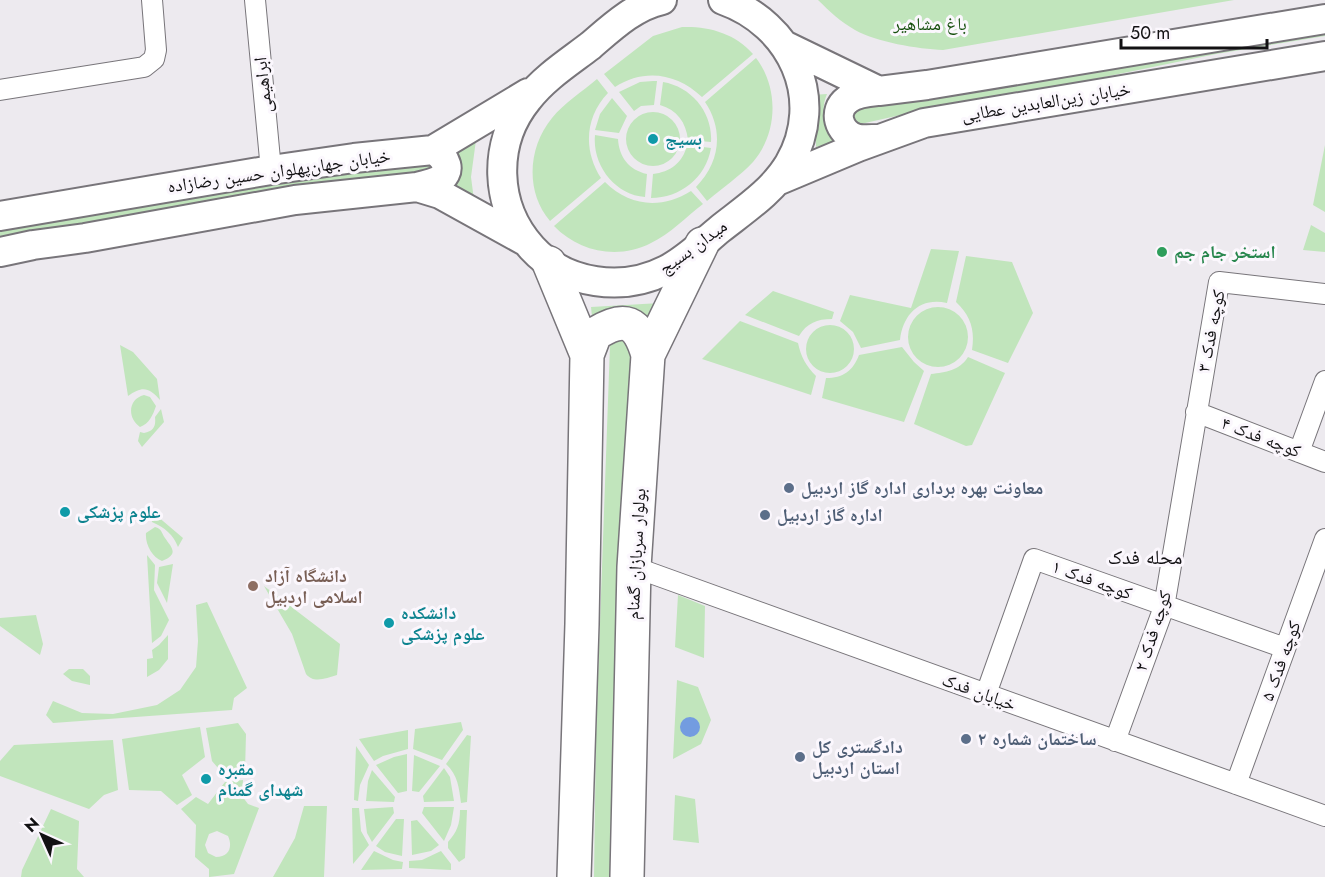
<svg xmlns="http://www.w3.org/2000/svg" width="1325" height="877" viewBox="0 0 1325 877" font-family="Jost,'Noto Naskh Arabic',sans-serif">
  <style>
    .green { fill: #c1e5bc; fill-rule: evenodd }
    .water { fill: #739ce0 }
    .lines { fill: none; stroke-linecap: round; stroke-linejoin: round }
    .street-casing { stroke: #78757a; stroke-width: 22 }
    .secondary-casing { stroke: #78757a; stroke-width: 32 }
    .highway-casing { stroke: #78757a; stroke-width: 36 }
    .street { stroke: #fff; stroke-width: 20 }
    .secondary { stroke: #fff; stroke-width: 28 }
    .highway { stroke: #fff; stroke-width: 33 }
    .culture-dot { fill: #0f9aa8; stroke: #fbf7fd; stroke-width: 2 }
    .leisure-dot { fill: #2e9e5b; stroke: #fbf7fd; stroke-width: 2 }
    .service-dot { fill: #5c6f8a; stroke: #fbf7fd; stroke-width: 2 }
    .education-dot { fill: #8d6e63; stroke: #fbf7fd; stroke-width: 2 }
    .labels { text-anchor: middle; stroke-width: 6; stroke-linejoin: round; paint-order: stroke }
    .park-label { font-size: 18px; fill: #144e0b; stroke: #fbf7fd }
    .street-label { font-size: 18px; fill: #121113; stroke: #fbf7fd }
    .culture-label { font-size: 18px; font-weight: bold; fill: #0d838f; stroke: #fbf7fd; text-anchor: start }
    .leisure-label { font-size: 18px; font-weight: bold; fill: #27864d; stroke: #fbf7fd; text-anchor: start }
    .service-label { font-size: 18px; font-weight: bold; fill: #4e5e75; stroke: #fbf7fd; text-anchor: start }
    .education-label { font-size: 18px; font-weight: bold; fill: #785e54; stroke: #fbf7fd; text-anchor: start }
    .neighbourhood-label { font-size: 20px; fill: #121113; stroke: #fbf7fd }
  </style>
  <rect width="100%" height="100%" fill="#edeaef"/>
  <path class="green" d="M818 0H1234L943 50C918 49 876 42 855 30 841 22 829 11 818 0Z
    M682 27C708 26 735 33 753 54L702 97C677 73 644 68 615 87L604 74 653 36Z
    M1325 27V36L1216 54 1075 83 950 104 865 123 854 125 851 109Z
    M756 58C779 88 778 133 753 162 740 176 722 188 707 201L696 187C720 163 724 130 705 102Z
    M597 79 608 93C585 117 583 150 601 178L550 221C525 192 528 147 552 118 564 103 582 92 597 79Z
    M653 81H657L654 105 641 106 634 111 619 92 640 82Z
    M663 82C692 87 713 113 711 142L688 140C686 122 677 110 660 105Z
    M827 94C820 110 825 127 833 142L816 147V124L811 95Z
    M612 98 627 116 619 133 595 130 600 114Z
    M626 139a27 27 0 1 1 54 0a27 27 0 1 1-54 0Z
    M595 135 618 139C619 157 629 170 647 174L645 197C615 195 592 165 595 135Z
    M476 140 471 177 474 200 451 187C458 173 461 165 458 149Z
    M687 145 711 148C706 178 680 198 651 198L653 174C670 172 683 163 687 145Z
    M1325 145V212L1313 205Z
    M434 163 433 171 182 206 0 241V230L19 225 345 172Z
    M605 182C630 207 662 209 691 191L703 204C686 217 670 234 651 243 618 260 579 252 554 226Z
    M1311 225 1325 233V252L1303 250Z
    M931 249 959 251 947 303C920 297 903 314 900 340L861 348 853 332 840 321 850 295 911 308Z
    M966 256 1012 262 1033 313 1008 363 972 350C975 330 971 316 956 302Z
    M773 291 834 312 832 319C817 319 807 323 799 336L745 315Z
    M660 303 652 327H593L591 307Z
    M908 337a30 30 0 1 1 60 0a30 30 0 1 1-60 0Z
    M740 321 798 343C801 357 806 366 816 376L811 395 702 359Z
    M806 349a24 24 0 1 1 48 0a24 24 0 1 1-48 0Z
    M612 337 637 344 611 877H594L596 734 610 345Z
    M120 345 133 352 157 379 160 400C149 387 142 386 128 396Z
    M902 347 914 362 924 371 904 422 822 398 826 378C843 378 853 371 859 355Z
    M968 357 1005 373 972 445 966 446 914 424 931 374C946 372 959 371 968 357Z
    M144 395 150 397 156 406C153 415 149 424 140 427 127 418 128 399 144 395Z
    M161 409 164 422 142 447 138 441 140 432 144 433C154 431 156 426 155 417Z
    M150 510 183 538 178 547C173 534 165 528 152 522Z
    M155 527C162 529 161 532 165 538 171 547 180 554 162 561 152 557 145 544 146 533Z
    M147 555 155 565 154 590 169 620 161 636 152 643Z
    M173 564 167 603 157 583 159 567Z
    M264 586 340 644 337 675C326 678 314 684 306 674L292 634Z
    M678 595 705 606 704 658 675 647Z
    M207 602 247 688 234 698 232 710 53 723 46 715 53 701 82 713 113 714 157 705 180 690 196 667 198 641 196 605Z
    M36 615 43 644 40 655 0 626V618Z
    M168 635V659L159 670 147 677V659L153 658 152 650 159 645Z
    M69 669H83L90 676V685L72 681 63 674Z
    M677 680 698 687 711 720 701 744 673 759Z
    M461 722 463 730 442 760 413 749 415 729Z
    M238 723 246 734 245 772 224 775 212 761 206 728Z
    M200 727 205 757 182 775 192 795 177 805 161 791 129 790 122 739Z
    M408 730V749L383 756 374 761 359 739Z
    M467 735 471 736 467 802 461 803C459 788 458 775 446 764Z
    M113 740 118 790 104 795 89 809 0 776V761L14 745Z
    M356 746 369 765 360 785 358 801 354 800Z
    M407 754V791L398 793 376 765 394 757Z
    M414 755 440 766 419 792 412 791Z
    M444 768 450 777 454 801 424 802 423 796Z
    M372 770 395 797 394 802 366 801 368 781Z
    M243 780 242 796 248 804 259 808 234 874 209 877V869L195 857 196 825 181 809 196 797 208 804 225 782ZM217 831 228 836C233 847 229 857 216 857L208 853 205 845 209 834Z
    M675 795 695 799 699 843 673 840Z
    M304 806H327L324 877H273L295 838Z
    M393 807 394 813 372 842 367 833 364 809Z
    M424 807H454L451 825 444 841 422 813Z
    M352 808H359L361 831 369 845 353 864Z
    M51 809 79 821 77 869 84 877H21L22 870Z
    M460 810H467L465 858 459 862 448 848V842C457 832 460 824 460 810Z
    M396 819H404L402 856 385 852 376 846Z
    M417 820 439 845 431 851 412 855 411 821Z
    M374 851 393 860 403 862 402 869 361 870Z
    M441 851 451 864V870L409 868V861L422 860Z"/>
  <path class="water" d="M680 727a10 10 0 1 1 20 0a10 10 0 1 1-20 0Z"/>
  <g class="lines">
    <defs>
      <path id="street" d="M255 0 271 170
        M0 90 144 67 154 59 156 50 152 0
        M1196 412 1325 462
        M1299 452 1325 381
        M634 567 1325 816
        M986 694 1034 559 1285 648
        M1115 741 1164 607 1219 282 1325 294
        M1236 784 1325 539"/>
      <path id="secondary" d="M662 0C634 6 611 28 590 46 569 62 544 78 528 99 492 143 494 206 532 248 566 285 623 292 666 270 686 260 703 243 720 229 744 210 773 191 789 164 827 98 791 24 723 0
        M786 46 879 91 927 85 1325 19
        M878 139C871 139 861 140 855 138 839 132 832 111 847 100 855 93 869 92 879 91
        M777 181 858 147 924 123 1325 56
        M417 187C423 185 431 184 437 181 454 172 446 157 433 150
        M0 216 271 170 354 158 433 150 528 93
        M0 252 33 245 85 238 295 200 417 187 440 194 525 241"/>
      <path id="highway" d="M549 263 587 355 582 624 574 877
        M587 355 595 334C625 315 638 321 648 355
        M627 877 634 567 648 355 702 244"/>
    </defs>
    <use href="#street" class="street-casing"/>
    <use href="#secondary" class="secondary-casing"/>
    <use href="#highway" class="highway-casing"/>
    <use href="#street" class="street"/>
    <use href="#secondary" class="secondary"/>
    <use href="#highway" class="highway"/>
  </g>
  <g class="culture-dot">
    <circle cx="653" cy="139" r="6"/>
    <circle cx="65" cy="512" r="6"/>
    <circle cx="389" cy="623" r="6"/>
    <circle cx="206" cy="779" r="6"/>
  </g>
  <circle class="leisure-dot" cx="1162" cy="252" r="6"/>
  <g class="service-dot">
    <circle cx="789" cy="488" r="6"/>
    <circle cx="765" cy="515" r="6"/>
    <circle cx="966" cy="739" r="6"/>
    <circle cx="800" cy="757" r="6"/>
  </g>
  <circle class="education-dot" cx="253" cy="586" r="6"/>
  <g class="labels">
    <g class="park-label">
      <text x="930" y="30">باغ مشاهیر</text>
    </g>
    <g class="street-label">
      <text transform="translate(263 85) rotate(-96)" y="6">ابراهیمی</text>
      <text transform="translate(1046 102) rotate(-9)" y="6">خیابان زین‌العابدین عطایی</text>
      <text transform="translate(279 171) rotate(-8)" y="6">خیابان جهان‌پهلوان حسین رضا‌زاده</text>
      <text transform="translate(693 247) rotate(-36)" y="6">میدان بسیج</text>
      <text transform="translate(1211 331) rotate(-79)" y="6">کوچه فدک ۳</text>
      <text transform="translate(1261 437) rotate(21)" y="6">کوچه فدک ۴</text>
      <text transform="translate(636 554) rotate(-87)" y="6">بولوار سربازان گمنام</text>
      <text transform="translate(1092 580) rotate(20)" y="6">کوچه فدک ۱</text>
      <text transform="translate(1153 631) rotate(-72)" y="6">کوچه فدک ۲</text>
      <text transform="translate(1281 661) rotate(-70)" y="6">کوچه فدک ۵</text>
      <text transform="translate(979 692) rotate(20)" y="6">خیابان فدک</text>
    </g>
    <g class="culture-label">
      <text x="665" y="145">بسیج</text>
      <text x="77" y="518">علوم پزشکی</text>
      <text x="401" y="619">دانشکده<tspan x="401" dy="21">علوم پزشکی</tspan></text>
      <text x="218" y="775">مقبره<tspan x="218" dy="21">شهدای گمنام</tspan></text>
    </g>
    <g class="leisure-label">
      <text x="1174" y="258">استخر جام جم</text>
    </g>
    <g class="service-label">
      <text x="801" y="494">معاونت بهره برداری اداره گاز اردبیل</text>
      <text x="777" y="521">اداره گاز اردبیل</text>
      <text x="978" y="745">ساختمان شماره ۲</text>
      <text x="812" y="753">دادگستری کل<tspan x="812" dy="21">استان اردبیل</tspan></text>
    </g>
    <g class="education-label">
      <text x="265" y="582">دانشگاه آزاد<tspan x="265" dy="21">اسلامی اردبیل</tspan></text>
    </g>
    <g class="neighbourhood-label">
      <text x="1145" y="564">محله فدک</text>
    </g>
  </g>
  <g transform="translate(42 835) rotate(315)" stroke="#fbf7fd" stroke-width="4.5" paint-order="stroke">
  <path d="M0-4.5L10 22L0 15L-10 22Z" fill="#121113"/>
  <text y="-9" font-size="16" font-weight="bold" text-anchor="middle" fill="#121113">N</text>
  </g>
  <path d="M1121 39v9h146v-9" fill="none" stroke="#121113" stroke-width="3"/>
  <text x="1130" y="39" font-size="18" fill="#121113" stroke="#fbf7fd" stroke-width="4.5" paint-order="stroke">50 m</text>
</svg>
